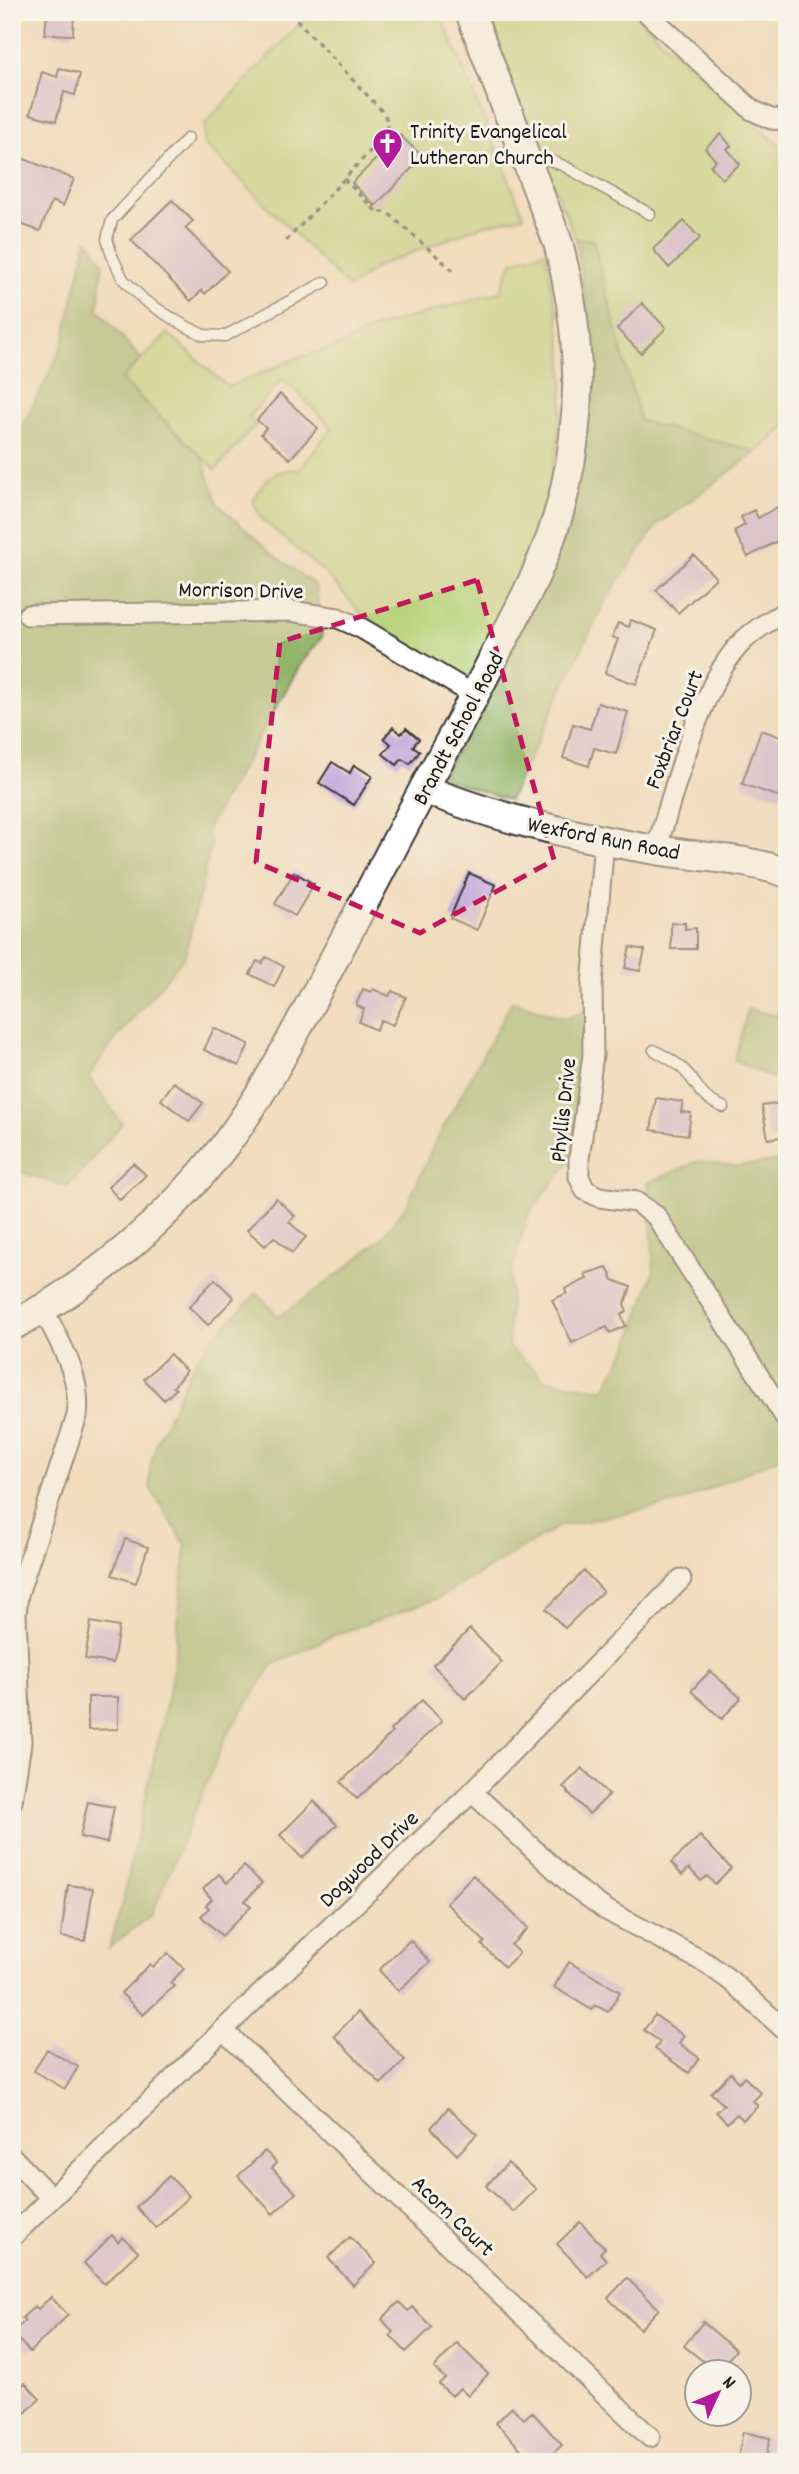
<svg xmlns="http://www.w3.org/2000/svg" width="799" height="2474" viewBox="0 0 799 2474" font-family="Dekko,sans-serif">
  <style>
    .green { fill: #b7d278; stroke: #6a774a; stroke-width: 2 }
    .forest { fill: #91b468; stroke: #566842; stroke-width: 2 }
    .building { fill: #c3a7db }
    .lines { fill: none; stroke-linecap: round; stroke-linejoin: round }
    .lane-casing { stroke: #3c3934; stroke-width: 13 }
    .street-casing { stroke: #3c3934; stroke-width: 23 }
    .secondary-casing { stroke: #3c3934; stroke-width: 32 }
    .path { stroke: #3c3934; stroke-width: 3.5; stroke-dasharray: 5 5; stroke-linecap: butt }
    .lane { stroke: #fff; stroke-width: 10 }
    .street { stroke: #fff; stroke-width: 19 }
    .secondary { stroke: #fff; stroke-width: 28 }
    .marked { fill: none; stroke: #c2185b; stroke-width: 5; stroke-dasharray: 14 9; stroke-linejoin: round }
    .labels { text-anchor: middle; stroke-width: 6; stroke-linejoin: round; paint-order: stroke }
    .poi-label { font-size: 23px; fill: #1c1c1c; stroke: #f7f3e8; text-anchor: start }
    .street-label { font-size: 23px; fill: #1c1c1c; stroke: #f7f3e8 }
  </style>
  <rect width="100%" height="100%" fill="#f7f3e8"/>
  <filter id="ink" filterUnits="userSpaceOnUse"><feTurbulence type="fractalNoise" baseFrequency=".0143" numOctaves="2"/><feDisplacementMap in="SourceGraphic" scale="14" xChannelSelector="R" yChannelSelector="G"/><feConvolveMatrix kernelMatrix="1 2 1 2 8 2 1 2 1" color-interpolation-filters="sRGB"/></filter>
  <filter id="wash" filterUnits="userSpaceOnUse"><feTurbulence type="fractalNoise" baseFrequency=".00686" numOctaves="4" result="noise"/><feDisplacementMap in="SourceGraphic" scale="28" xChannelSelector="R" yChannelSelector="G"/><feGaussianBlur stdDeviation="1.57" result="paint"/><feColorMatrix in="noise" values="0 0 0 0 0 0 0 0 0 0 0 0 0 0 0 0 0 1.4 0 .05"/><feComposite in="paint" operator="in"/></filter>
  <g filter="url(#wash)">
    <rect width="100%" height="100%" fill="#f1dcbd"/>
    <path class="green" d="M311 12H323L333 17 338 12H440L524 216 481 226 380 265 349 288 204 143 205 124Z
      M487 12H634L666 45 787 152V426L757 452 640 421 593 241 576 239 522 112Z
      M545 251C552 290 562 328 563 368 565 482 520 578 470 678L456 675 376 630 326 574 262 519 253 501C266 478 271 469 300 469L332 428 294 389 282 380 249 416 256 424 216 470 121 379 168 333 228 387 297 358 343 344 373 328 500 292 512 262Z"/>
    <path class="forest" d="M87 239 103 262 98 309 141 359 121 380 202 457 218 504 269 551 316 586 322 637 300 665 206 831 211 845 185 956 105 1052 89 1077 122 1124 68 1187 20 1172 12 1178V691L18 676 12 664V435L27 418 63 345Z
      M576 239 593 240 640 421 757 452 657 525 605 601 509 800 441 778 514 649 570 524 591 403 589 324Z
      M787 968V1085L734 1061 748 1009 777 1016Z
      M512 1001 564 1018 584 1011 585 1081 570 1161 528 1215 511 1275 508 1347 547 1380 604 1390 629 1345 654 1270 648 1183 698 1161 738 1166 787 1160V1454L678 1503 560 1526 436 1599 332 1636 273 1665 227 1734 152 1914 109 1948 124 1896 173 1671 186 1545 150 1488V1466L157 1441 194 1362 209 1342 257 1293 279 1317 340 1273 382 1238 408 1203 435 1143Z"/>
    <g id="blocks">
      <path class="building" d="M47 12H74L73 35 45 34Z
        M59 68 80 74 75 95 64 92 56 121 30 114 42 72 57 77Z
        M721 134 731 146 727 149 740 164 722 179 710 165 716 161 705 148Z
        M400 135 423 157 375 206 352 183Z
        M12 154 74 179 63 206 52 201 40 231 12 221Z
        M172 200 193 221 185 228 228 271 205 294 202 290 191 301 131 240Z
        M684 221 700 238 669 268 653 249Z
        M642 303 666 328 641 353 617 329Z
        M280 394 318 428 290 459 261 434 266 428 257 420Z
        M779 506 787 520V528L780 532 783 538 748 557 734 531 745 525 741 517 754 510 758 518Z
        M694 555 716 578 678 613 656 590Z
        M631 620 657 630 636 684 605 673 618 639 612 637 618 623 629 627Z
        M598 703 628 712 616 754 594 748 589 766 563 758 573 724 590 729Z
        M393 727 401 734 406 728 419 739 413 746 420 751 410 764 402 759 397 765 383 754 391 744 384 738Z
        M761 730 787 739V778L780 797 742 784Z
        M332 762 350 773 354 765 372 776 354 805 319 783Z
        M294 872 314 884 295 916 275 904Z
        M469 873 496 885 477 930 450 918Z
        M671 923H685V929L696 928V949H671Z
        M630 947 645 950 640 971 625 968Z
        M266 957 284 967 274 987 250 974 257 961 262 963Z
        M363 989 371 992 373 989 389 996 392 991 406 997 393 1025 381 1020 376 1030 359 1022 364 1009 356 1005Z
        M214 1028 249 1044 239 1066 204 1050Z
        M174 1082 203 1103 189 1121 161 1100Z
        M656 1098 683 1102 681 1112 691 1113 688 1135 651 1130Z
        M787 1102V1136L768 1139 762 1106Z
        M133 1163 146 1175 120 1200 108 1187Z
        M276 1198 295 1216 289 1222 306 1237 292 1253 274 1237 265 1246 247 1230Z
        M607 1267 613 1280 631 1287 624 1305 627 1312 621 1315 626 1326 610 1333 607 1327 572 1343 552 1300 567 1293 565 1289 587 1279 585 1274Z
        M215 1279 234 1298 208 1325 189 1307Z
        M170 1354 186 1371 173 1387 176 1389 164 1400 144 1379Z
        M125 1539 148 1547 136 1583 112 1575Z
        M584 1571 603 1591 565 1628 546 1609Z
        M91 1622 119 1627 113 1663 85 1659Z
        M470 1629 502 1662 465 1699 433 1665Z
        M710 1671 741 1698 722 1719 691 1691Z
        M88 1697H118V1729L88 1730Z
        M422 1700 442 1721 357 1799 341 1782 392 1733 390 1730Z
        M582 1768 609 1795 589 1814 563 1787Z
        M314 1801 337 1825 302 1858 280 1835Z
        M88 1802 114 1807 107 1843 80 1837Z
        M700 1836 731 1868 715 1884 707 1876 701 1881 689 1868 682 1875 671 1863Z
        M244 1866 262 1883 245 1901 251 1906 222 1936 201 1916 209 1908 206 1905 212 1899 203 1889 219 1874 227 1883Z
        M473 1875 528 1928 511 1945 519 1953 505 1967 482 1945 485 1942 446 1903Z
        M68 1885 93 1888 85 1941 61 1937Z
        M410 1940 430 1962 398 1991 379 1970Z
        M168 1953 184 1969 170 1983 174 1986 143 2015 121 1993 150 1964 153 1967Z
        M569 1962 620 1992 608 2012 595 2005 592 2010 554 1987Z
        M358 2012 405 2060 381 2084 334 2036Z
        M655 2015 684 2036 679 2043 699 2058 689 2073 655 2049 660 2042 644 2030Z
        M47 2049 78 2067 65 2089 34 2071Z
        M731 2073 739 2082 744 2077 761 2093 753 2101 758 2106 743 2120 737 2114 727 2123 716 2112 724 2105 711 2093Z
        M448 2108 477 2134 457 2155 431 2128Z
        M265 2151 277 2163 272 2168 296 2193 273 2214 238 2176Z
        M508 2163 536 2189 514 2212 486 2186Z
        M169 2176 189 2196 156 2228 136 2207Z
        M580 2222 605 2248 600 2253 606 2260 588 2277 557 2244Z
        M112 2235 118 2242 123 2237 138 2252 104 2284 84 2263Z
        M350 2237 376 2263 353 2285 328 2258Z
        M627 2278 659 2309 640 2329 608 2298Z
        M51 2297 68 2315 30 2352 12 2333 25 2321 22 2318 35 2306 38 2309Z
        M399 2302 408 2311 412 2307 432 2327 406 2352 390 2335 393 2332 382 2319Z
        M703 2322 736 2350 717 2372 684 2346Z
        M457 2343 488 2374 468 2396 460 2388 452 2396 439 2384 445 2378 434 2368Z
        M25 2383 40 2399 12 2425V2395Z
        M512 2407 524 2419 532 2412 562 2445 544 2462H533L496 2423Z
        M743 2432 770 2438 765 2462H737Z"/>
    </g>
  </g>
  <g filter="url(#ink)">
    <use href="#blocks" fill-opacity="0" stroke="#3c3934" stroke-width="2"/>
    <g class="lines">
      <defs>
        <path id="lane" d="M188 138 112 220 107 239 112 256 123 279 145 301 178 322 203 335 225 336 325 282
          M531 160 547 159 564 166 650 214
          M654 1050C664 1056 675 1061 683 1069 702 1087 695 1095 723 1107"/>
        <path id="street" d="M646 12 752 110 771 119 787 120
          M28 615 290 611 338 618 361 628 474 695
          M604 840 592 986 593 1055 579 1159V1177L585 1190 599 1197 636 1202 656 1216 787 1420
          M656 850C674 792 700 684 742 642 755 629 771 620 787 611
          M472 1792 681 1579
          M12 1801 21 1743 16 1614 18 1594 77 1416C82 1377 60 1343 43 1309
          M223 2030 650 2437
          M12 2157 51 2198
          M12 2237 223 2030 472 1792 573 1886 606 1910 708 1964 731 1981 787 2032"/>
        <path id="secondary" d="M424 789C498 819 577 837 656 850 699 857 745 858 787 873
          M12 1326C95 1282 168 1219 225 1145 263 1095 293 1036 323 980 359 913 394 845 430 777 453 736 475 695 496 653 524 601 552 548 565 489 584 408 580 323 558 243L470 12"/>
      </defs>
      <use href="#lane" class="lane-casing"/>
      <use href="#street" class="street-casing"/>
      <use href="#secondary" class="secondary-casing"/>
      <path class="path" d="M344 179 377 212H387L456 273
        M286 241 375 146C385 134 393 124 381 110L294 17"/>
      <use href="#lane" class="lane"/>
      <use href="#street" class="street"/>
      <use href="#secondary" class="secondary"/>
    </g>
  </g>
  <path d="M0 0H799V2474H0ZM477 580 554 860 420 933 256 862 280 642Z" fill="#f1dcbd" fill-opacity=".55" fill-rule="evenodd"/>
  <path class="marked" d="M477 580 554 860 420 933 256 862 280 642Z"/>
  <defs>
    <symbol id="church-pin" viewBox="-11 -11 22 30"><path d="M0 17L-7.5 6A9.5 9.5 0 1 1 7.5 6Z" fill="#b5179e" stroke="#f7f3e8"/><path d="M-1.2-6h2.4v3.5h3.3v2.4h-3.3V6h-2.4V-.1h-3.3v-2.4h3.3Z" fill="#fff"/></symbol>
  </defs>
  <g fill-rule="evenodd">
    <use href="#church-pin" x="370" y="126" width="35" height="47"/>
  </g>
  <g class="labels">
    <g class="poi-label">
      <text x="410" y="138">Trinity Evangelical<tspan x="410" dy="26">Lutheran Church</tspan></text>
    </g>
    <g class="street-label">
      <text transform="translate(241 589) rotate(1)" y="8">Morrison Drive</text>
      <text transform="translate(457 728) rotate(-62)" y="8">Brandt School Road</text>
      <text transform="translate(673 729) rotate(-69)" y="8">Foxbriar Court</text>
      <text transform="translate(604 837) rotate(11)" y="8">Wexford Run Road</text>
      <text transform="translate(562 1110) rotate(-84)" y="8">Phyllis Drive</text>
      <text transform="translate(368 1858) rotate(-44)" y="8">Dogwood Drive</text>
      <text transform="translate(454 2215) rotate(44)" y="8">Acorn Court</text>
    </g>
  </g>
  <rect width="799" height="2474" fill="none" stroke="#f7f3e8" stroke-width="42"/>
  <g transform="translate(718 2393) rotate(46)"><circle r="33" fill="#f7f3e8" stroke="#9f9d96" stroke-width="2"/>
  <path d="M0-5L12 26L0 18L-12 26Z" fill="#b5179e"/>
  <text y="-10" font-size="19" font-weight="bold" text-anchor="middle" fill="#1c1c1c">N</text>
  </g>
</svg>
